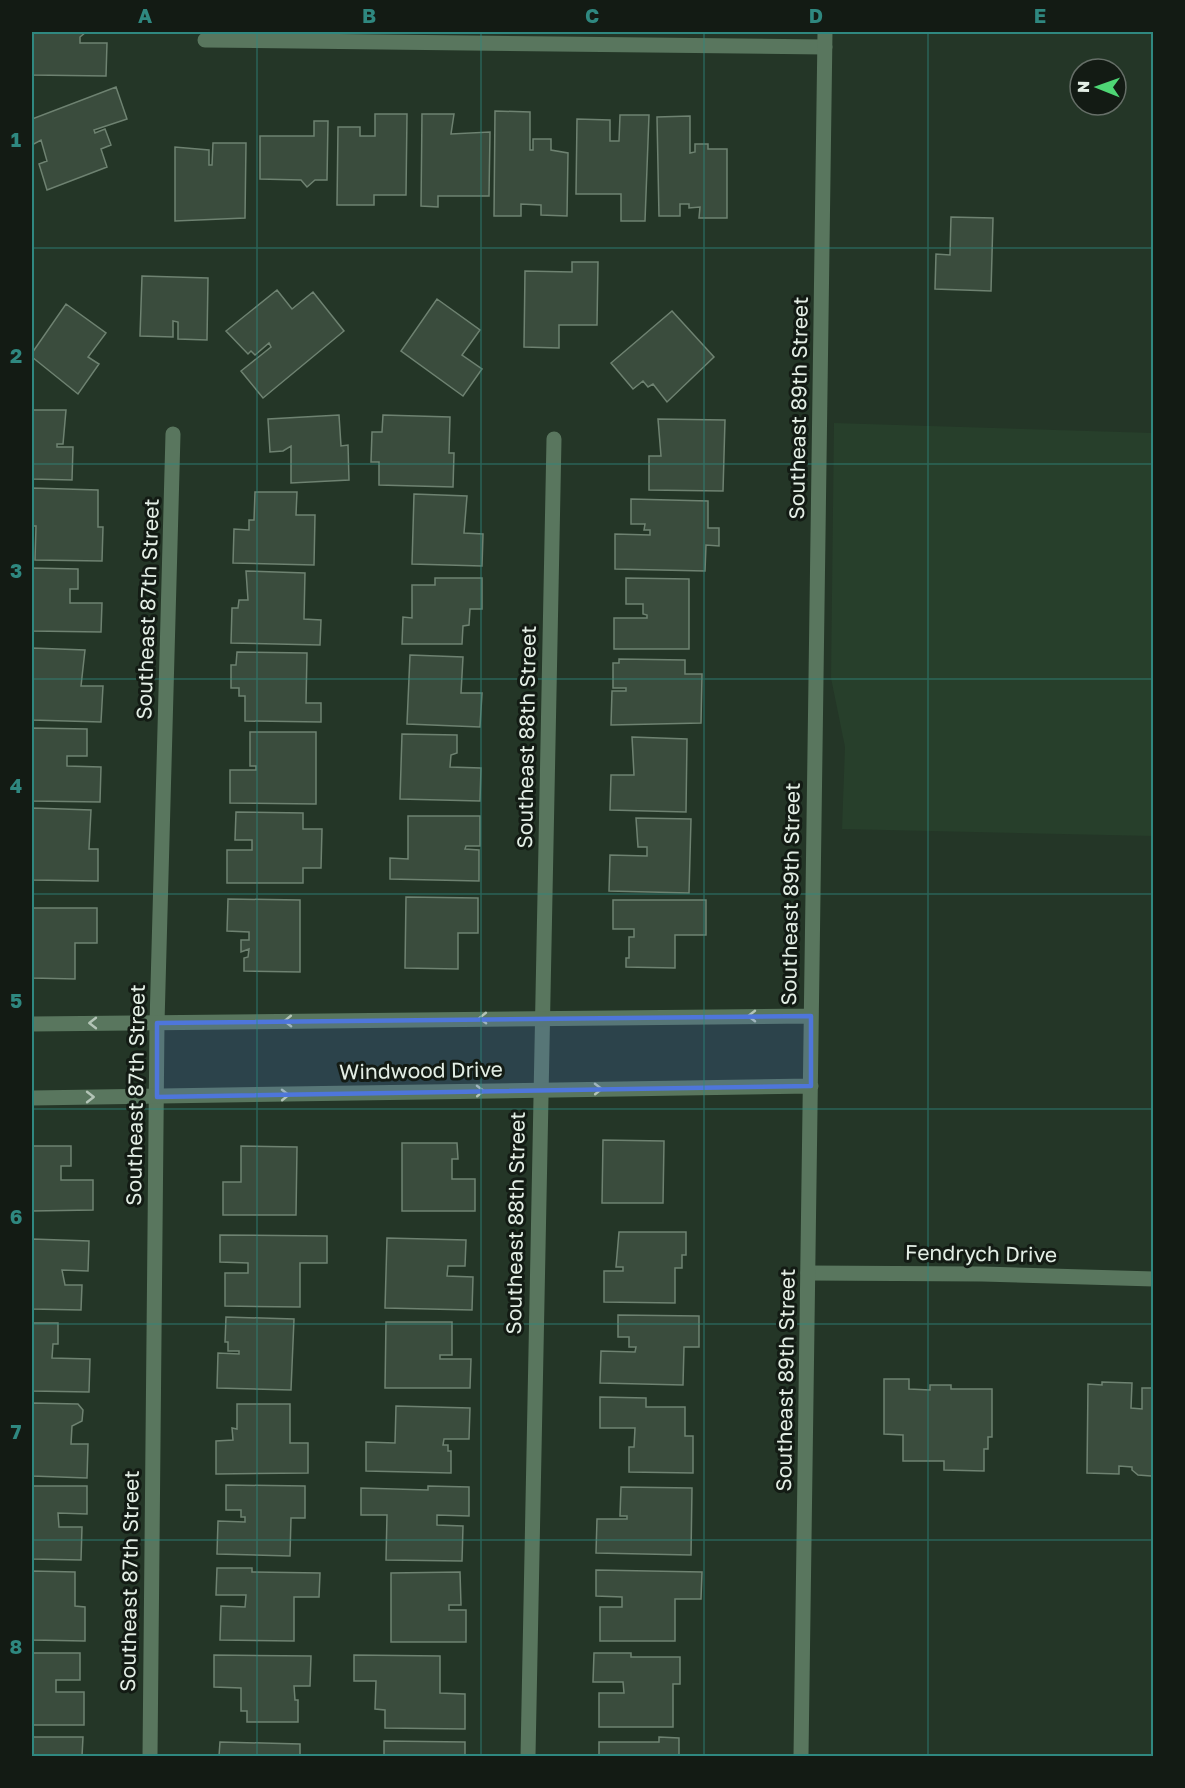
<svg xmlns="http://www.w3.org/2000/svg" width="1185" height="1788" viewBox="0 0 1185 1788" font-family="'Golos Text',sans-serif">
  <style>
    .built { fill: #273f2b }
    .building { fill: #3a4c3d; stroke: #6e8271; stroke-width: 1.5 }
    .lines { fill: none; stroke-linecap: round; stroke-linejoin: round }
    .minor { stroke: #59765e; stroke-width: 15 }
    .tertiary { stroke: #59765e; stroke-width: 15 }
    .oneway { stroke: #b3c4b6 }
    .marked { fill: #4e76db; fill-opacity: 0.2; stroke: #4e76db; stroke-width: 4.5; stroke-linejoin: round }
    .grid { fill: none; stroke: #2f8880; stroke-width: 1.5; stroke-opacity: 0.55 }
    .labels { text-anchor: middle; stroke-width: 6; stroke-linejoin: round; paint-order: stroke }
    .street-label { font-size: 21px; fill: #e3eee5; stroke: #131b14 }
    .neatline { fill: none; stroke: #2f8880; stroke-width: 2 }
    .grid-label { font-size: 20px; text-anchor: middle; font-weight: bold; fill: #2f8880 }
  </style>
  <rect width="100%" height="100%" fill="#243627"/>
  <path class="built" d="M834 423 1153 433V836L842 829 845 747 831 678Z"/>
  <path class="building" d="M32 32H86L80 37V43H107L106 76 32 75Z
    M116 87 127 119 94 130 95 133 105 129 111 145 101 149 107 167 47 190 39 164 47 161 41 140 32 145V119Z
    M495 111 530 112V150H533V139H551V150L568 153 567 216 541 215V205L521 204V216H494Z
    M375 114H407L406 195H374V205H337L338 127H360V136H375Z
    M422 114H454L451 134 490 132 489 196H438V207L421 206Z
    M620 115H649L645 221H621V194H576L577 119 610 120V141H619Z
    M690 116V153L695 152V144H708V149H727V218H699L700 207 689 208V204H680V216H659L657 117Z
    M314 121H328L327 180H315L307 187 301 180 260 179V136H314Z
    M213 143H246L245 218 175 221V147L209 150V165H212Z
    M951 217 993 218 991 291 935 289 936 254 950 255Z
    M572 262H598L597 325H559V348L524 347 525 271 572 272Z
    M142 276 208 278 207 340 178 339V322L173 321V337L140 336Z
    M277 290 292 309 313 292 344 331 263 398 241 371 271 347 269 343 255 355 251 351 248 354 226 331Z
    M437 299 480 330 462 355 482 369 463 396 401 351Z
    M66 304 106 333 88 357 99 364 78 394 32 357V353Z
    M672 311 714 357 667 402 653 384 648 387 643 381 633 389 611 363Z
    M32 410H66L63 444H57V447H73L72 480 32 479Z
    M339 415 341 446 348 445 349 480 291 483V446L283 451 270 452 268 419Z
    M383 415 450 417 449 453H454L453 487 379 485V462H371L372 432H382Z
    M658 419 725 420 723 491 649 490V456H661Z
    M32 488 98 490V527H103L102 561 35 560 36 526H32Z
    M255 492H297L296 515H315L314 565 233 563 234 529 249 530V520H254Z
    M414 494 467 496 464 533 483 534 482 566 412 564Z
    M631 499 708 501V528H719V546L706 545 705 571 615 569V534L650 535V530H644L645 524H631Z
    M32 568 78 569V589H70V603H102L101 632 32 631Z
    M246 571 305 573 304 619 321 620 320 645 231 643 232 608H238L239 600H248Z
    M435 578H482V609H470L469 625 463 626 462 644H402L403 617 412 618V585H435Z
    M626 578 689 579V649H614V618H647V615L643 614V604H626Z
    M32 648 85 650 81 686H103L101 722 32 720Z
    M237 652 307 653 306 703H321V722L245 721V696H239V688H231V665H236Z
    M410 655 463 657 461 693H482L480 727 407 724Z
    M619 659 685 660V674H702L701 723 611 725 612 691H626V688H613V663H619Z
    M32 728 87 729V756H67V766L101 767 100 802 32 801Z
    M250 732H316V804L230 803V770H256V766H250Z
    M402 734 457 735V753L451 755 450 767 481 768 480 801 400 799Z
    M632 737 687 739 686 812 610 810 611 775H634Z
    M32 808 91 810 89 849H98V881L32 880Z
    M236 812 303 813V829H322L321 868H303V883H227V850H252V840H235Z
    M408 816H480V846H466L465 849 479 850V881L390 879V858L408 859Z
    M636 818 691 819 689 893 609 891 610 855 647 856V847H638Z
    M406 897 478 898V933H458V969L405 968Z
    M228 899 300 900V972L244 971V958L248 957 249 949 241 952V940H249V932L227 931Z
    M613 900H706V935H675V968L626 967V958H629V937H634V929H613Z
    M32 908H97V943H75V979L32 978Z
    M603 1140 664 1141 663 1203H602Z
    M402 1143H457L458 1159H452V1179H475V1211H402Z
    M32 1146H71V1166H61V1180H93V1210L32 1211Z
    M241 1146 297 1147 296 1215H223V1182H241Z
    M619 1232H686V1255H682V1268H675V1303L604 1302V1271H623V1267H616Z
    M220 1235 327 1236V1263H300V1307L225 1306V1273H248V1263L220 1262Z
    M387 1238 466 1240 465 1266H448L447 1276 473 1277 472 1310 385 1308Z
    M32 1239 89 1241 88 1271 62 1270 65 1285H82L81 1310 32 1309Z
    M618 1315 699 1316V1347H684L683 1385 600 1383 601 1351 635 1352 636 1347H629V1337H618Z
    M226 1317 294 1319 291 1390 217 1388 218 1353 239 1354V1351H228V1342H225Z
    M386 1322H452V1355H440V1359H471L470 1388H385Z
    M32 1323H58V1344H53L52 1358 90 1359 89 1392 32 1391Z
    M884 1379H909V1389L930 1390V1385H951V1389H992V1437H988V1449H984V1471L944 1470V1461H903V1435L884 1434Z
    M1102 1382 1132 1383 1131 1408 1142 1409V1388H1154V1474L1151 1476 1138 1475 1132 1470V1467L1119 1466V1474L1087 1473 1088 1384 1102 1385Z
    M600 1397 646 1398V1407H685V1436H693V1473L629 1472V1447H634L635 1428H600Z
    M32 1403 78 1404 83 1410 82 1421 72 1426 71 1444H88L87 1478 32 1476Z
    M237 1404H290V1443H308V1473L216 1474V1441L233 1440 232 1428 237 1429Z
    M396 1406 470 1408 469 1439H444L443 1445H448V1451H451V1473L366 1471V1442L395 1443Z
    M226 1485 305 1486V1518H291L290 1556 217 1554 218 1521 245 1522V1517H241V1510H226Z
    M32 1486H87V1514L58 1513 59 1527H82L81 1560 32 1559Z
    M428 1486 469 1487V1516L437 1515V1525L463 1526 462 1561 386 1560 387 1515H361V1488L428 1490Z
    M621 1487 692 1488 691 1555 596 1553 597 1519H627V1516H620Z
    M217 1568H252V1572L320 1573 319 1597H294V1641L220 1640 221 1606 245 1607 246 1595H216Z
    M596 1570 702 1572 701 1599H675V1641H600V1607H622V1597L596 1596Z
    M32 1571 75 1572V1606L85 1607V1641L32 1640Z
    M460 1572 461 1605H449V1610H466V1642H391V1573Z
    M32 1653H80V1680H56V1692H84V1725H32Z
    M594 1653H631V1657H680V1684H673V1727H599V1693H624L623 1682H593Z
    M214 1655 311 1656 310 1686H294L295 1700H298V1722H247V1711H241V1688L214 1687Z
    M354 1655 440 1656V1693L465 1694V1729L385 1728V1710L375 1709 376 1681H354Z
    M32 1737H83L82 1756H32Z
    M659 1737 679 1738V1756H599V1742H659Z
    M384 1741 465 1742V1756H384Z
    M220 1742 300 1744V1756H219Z"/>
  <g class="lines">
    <path class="minor" d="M205 40 825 47
      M808 1273 982 1274 1154 1279
      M150 1756 157 1023 173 434
      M528 1756 554 439"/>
    <path class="tertiary" d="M32 1024 811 1016
      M32 1098 811 1086
      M801 1756 825 32"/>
  </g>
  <defs><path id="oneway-chevron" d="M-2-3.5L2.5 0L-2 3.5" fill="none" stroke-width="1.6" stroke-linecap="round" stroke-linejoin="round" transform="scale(1.5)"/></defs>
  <g class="oneway">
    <use href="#oneway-chevron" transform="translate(752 1016) rotate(180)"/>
    <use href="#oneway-chevron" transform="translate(483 1018) rotate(179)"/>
    <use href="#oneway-chevron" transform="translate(288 1021) rotate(179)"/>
    <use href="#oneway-chevron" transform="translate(93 1023) rotate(180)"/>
    <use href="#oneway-chevron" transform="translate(598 1089) rotate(-1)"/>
    <use href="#oneway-chevron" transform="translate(480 1091) rotate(-1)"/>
    <use href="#oneway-chevron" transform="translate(285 1095) rotate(-1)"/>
    <use href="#oneway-chevron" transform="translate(90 1097)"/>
  </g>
  <path class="marked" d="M811 1016V1086L157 1097V1023Z"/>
  <path class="grid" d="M257 32V1756M481 32V1756M704 32V1756M928 32V1756M32 248H1154M32 464H1154M32 679H1154M32 894H1154M32 1109H1154M32 1324H1154M32 1540H1154"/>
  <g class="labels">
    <g class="street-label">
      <text transform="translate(799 408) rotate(-89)" y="7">Southeast 89th Street</text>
      <text transform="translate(148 609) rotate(-88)" y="7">Southeast 87th Street</text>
      <text transform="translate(527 737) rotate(-89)" y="7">Southeast 88th Street</text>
      <text transform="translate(791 894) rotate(-89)" y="7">Southeast 89th Street</text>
      <text transform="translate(421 1071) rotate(-1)" y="7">Windwood Drive</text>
      <text transform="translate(136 1095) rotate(-89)" y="7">Southeast 87th Street</text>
      <text transform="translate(516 1223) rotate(-89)" y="7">Southeast 88th Street</text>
      <text transform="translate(981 1254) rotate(1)" y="7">Fendrych Drive</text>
      <text transform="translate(786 1380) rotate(-89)" y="7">Southeast 89th Street</text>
      <text transform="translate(130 1581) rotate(-89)" y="7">Southeast 87th Street</text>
    </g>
  </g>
  <rect width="1185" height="1788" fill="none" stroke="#131b14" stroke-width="66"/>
  <g transform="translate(1098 87) rotate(271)"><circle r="28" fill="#131b14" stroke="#666f68" stroke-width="1.5"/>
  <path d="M0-4.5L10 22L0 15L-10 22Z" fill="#4ed675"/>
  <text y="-9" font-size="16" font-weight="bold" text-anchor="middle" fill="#e3eee5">N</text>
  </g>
  <rect x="33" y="33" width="1119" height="1722" class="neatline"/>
  <g class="grid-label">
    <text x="145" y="23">A</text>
    <text x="369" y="23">B</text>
    <text x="592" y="23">C</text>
    <text x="816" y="23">D</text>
    <text x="1040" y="23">E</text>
    <text x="16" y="147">1</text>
    <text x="16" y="363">2</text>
    <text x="16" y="578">3</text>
    <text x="16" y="793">4</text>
    <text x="16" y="1008">5</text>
    <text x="16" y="1224">6</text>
    <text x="16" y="1439">7</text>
    <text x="16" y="1654">8</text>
  </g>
</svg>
